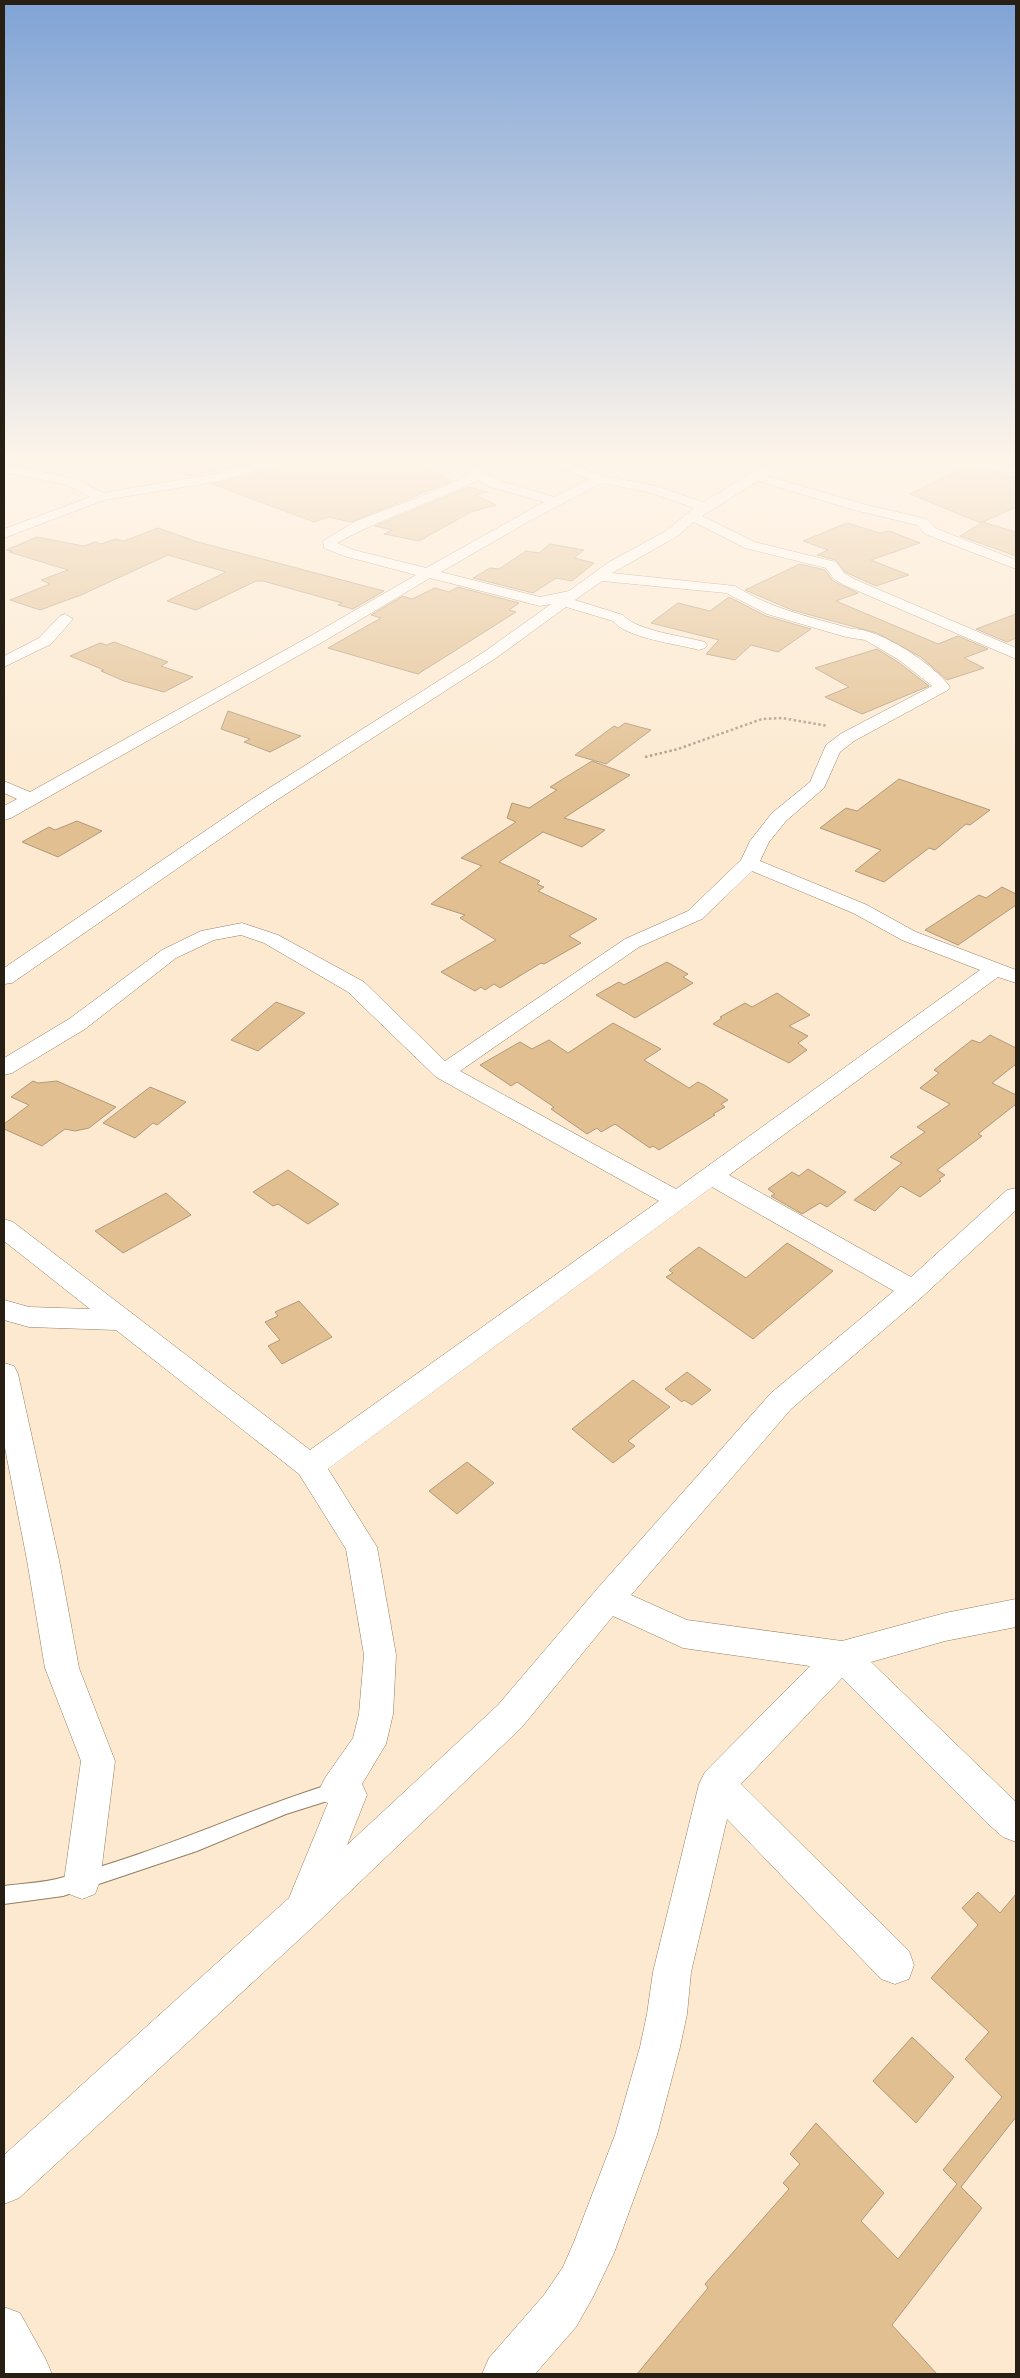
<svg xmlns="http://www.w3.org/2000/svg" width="1020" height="2378" viewBox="0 0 1020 2378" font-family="'Exo 2',sans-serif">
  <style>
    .building { fill: #e1bf90; stroke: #b09a7c }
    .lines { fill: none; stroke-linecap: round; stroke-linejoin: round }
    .service-casing { stroke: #937f61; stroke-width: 2 }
    .minor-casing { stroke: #937f61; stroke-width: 1 }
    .path { stroke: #aa9b88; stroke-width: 2.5; stroke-dasharray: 2.5 2.5; stroke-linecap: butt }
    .service { fill: #fff; fill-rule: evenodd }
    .minor { fill: #fff; fill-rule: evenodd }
  </style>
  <rect width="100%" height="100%" fill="#fce9d0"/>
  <path class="building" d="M157 461H243L247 463 189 476 156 465Z
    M283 461H414L452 481 351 522 328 517 314 522 212 484 267 471 280 466Z
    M974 466 1016 478V507L981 523 910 494 959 470Z
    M469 487 488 492 476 495 496 505 471 512 419 541 384 534 392 530 375 526Z
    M983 522 1016 532V556L960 536Z
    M847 523 880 533 889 531 920 543 871 560 909 575 876 586 845 572 836 560 817 555 828 550 803 541Z
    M158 528 198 542 384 591 353 609 338 605 342 603 263 581H256L196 610 167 601 226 572 168 555 81 595 40 610 10 600 50 584 41 580 68 570 9 552 12 551 6 550 37 537 84 546 95 542 101 544 115 539 124 541Z
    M550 544 584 550 574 558 594 563 572 581 556 578 533 593 473 578 490 568 499 569 526 551 539 553Z
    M800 564 825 570 833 581 858 593 836 601 938 644 958 636 988 649 964 658 984 668 947 680 921 657 877 633 792 610 745 590Z
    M458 587 519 603 509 610 516 612 418 674 328 648 381 618 371 615 403 596 412 599 435 588 449 592Z
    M729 597 766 616 811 629 778 652 751 645 735 660 706 654 719 640 651 623 678 603 710 611Z
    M1016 614V638L1007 642 976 629Z
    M114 642 168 662 161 666 193 677 164 692 124 681 101 671 104 670 70 656 100 643 106 645Z
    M877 649 898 662 929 686 862 714 825 697 849 687 815 668Z
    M228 711 301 736 270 752 244 742 250 739 221 729Z
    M625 723 651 730 606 764 575 755 614 726 618 728Z
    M592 761 630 775 564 818 605 830 582 847 543 832 499 862 540 881 537 884 544 887 538 891 597 919 569 936 581 943 544 964 541 963 500 988 494 984 485 990 481 987 475 991 441 972 496 940 460 918 465 915 431 904 482 866 461 858 516 822 507 818 512 803 529 808 557 790 550 787Z
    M899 779 990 810 970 825 966 824 935 850 929 848 884 882 855 871 881 850 820 828 846 808 857 811Z
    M77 821 102 831 58 857 22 842 49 827 55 830Z
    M1002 887 1016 894V905L958 945 925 930 979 895 986 898Z
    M667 962 688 974 683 977 693 983 635 1018 596 995 619 982 624 985Z
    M777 993 810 1015 789 1026 808 1036 798 1043 807 1050 789 1063 713 1024 722 1018 720 1017 745 1003 752 1007Z
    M276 1002 305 1013 258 1051 231 1040Z
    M613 1023 661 1049 644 1060 689 1088 698 1082 706 1086 728 1100 721 1104 725 1107 713 1114 715 1115 659 1150 653 1146 650 1148 615 1124 601 1132 597 1128 587 1134 551 1109 554 1107 517 1082 511 1086 480 1065 520 1042 532 1049 549 1040 568 1053Z
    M990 1035 1016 1048V1064L992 1083 1016 1095V1104L978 1134 982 1136 937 1170 945 1175 939 1179 941 1181 920 1197 901 1186 875 1211 854 1200 902 1163 890 1157 925 1132 917 1127 950 1104 920 1088 939 1073 934 1070 972 1040 980 1043Z
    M33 1081 38 1083 57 1081 116 1107 89 1128 75 1131 65 1129 42 1146 4 1129V1124L29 1105 11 1097Z
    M150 1087 186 1102 157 1125 153 1123 135 1138 103 1123Z
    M808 1169 846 1192 827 1207 820 1203 802 1214 771 1196 775 1194 768 1189 792 1172 799 1176Z
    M288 1170 339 1204 308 1224 278 1204 273 1206 253 1192Z
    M166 1193 191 1215 123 1253 95 1231Z
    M787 1243 833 1271 753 1339 666 1277 673 1273 669 1270 699 1247 746 1278Z
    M299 1301 332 1337 282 1364 268 1346 280 1340 265 1322 278 1316 275 1312Z
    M687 1372 711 1390 692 1405 684 1400 682 1402 665 1389Z
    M633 1380 670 1407 628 1441 635 1446 613 1463 572 1429Z
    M467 1462 494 1483 457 1514 429 1491Z
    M978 1892 1000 1913 1016 1894V2117L961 2187 982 2208 892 2325 937 2374H637L708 2288 705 2284 789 2189 783 2183 800 2164 790 2154 816 2123 884 2193 861 2221 898 2259 957 2184 943 2170 1002 2097 965 2059 989 2032 931 1978 978 1925 962 1908Z
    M912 2037 954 2077 916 2123 873 2081Z"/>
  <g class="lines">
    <defs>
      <path id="service" d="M337 1782 343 1784 346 1790 343 1796 286 1814 197 1851 63 1896 4 1904V1886C24 1883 45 1883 64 1877 158 1853 245 1810 337 1782Z"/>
      <path id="minor" d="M260 461H281L279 464 215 482 104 500 4 538V529L90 497 67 485 4 472V464L76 479 103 493 214 474Z
        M451 461H466L500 481 554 497 589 479 544 461H563L603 476 656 486 703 502 773 461H789L767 476 863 504 927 519 935 528 1016 560V569L925 534 917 525 854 510 758 481 702 516 755 542 836 562 844 573 854 579 1016 648V659L844 585 834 579 826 568 745 548 694 522 676 537 612 573 735 586C771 609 811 617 852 629 879 628 935 665 950 687L948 690 854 741 840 752 824 788 786 821 769 842 760 861 867 905 916 932 1016 970V983L998 977 729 1175 911 1277 1007 1190 1016 1188V1210L922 1297 791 1409 631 1595 687 1620 842 1641 945 1613 1016 1599V1627L945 1641 871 1662 1016 1802V1842L1003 1837 987 1823 842 1678 741 1784 909 1951 914 1965 909 1979 895 1984 881 1979 727 1819 691 1972 687 2014 680 2047 657 2135 614 2253 593 2297 576 2327 535 2374H482L489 2358 544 2295 563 2267 574 2242 615 2135 640 2047 647 2014 653 1972 699 1784 705 1772 810 1666 683 1648 613 1616 522 1727 316 1924 19 2198 4 2204V2155L289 1898 328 1803 325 1802 319 1790 325 1778 353 1738 359 1714 364 1655 346 1549 299 1474 116 1330 29 1327 4 1320V1300L29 1307 90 1309 4 1241V1219L13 1222 310 1450 659 1201 436 1077 348 992 264 943 241 935 214 940 176 958 85 1029 12 1073 4 1075V1058L69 1019 162 950 201 931 242 923 278 935 364 982 445 1061 625 939 688 911 741 860 750 841 772 813 810 782 826 745 842 733 932 686 899 660 865 640 846 637 767 614 726 593 602 581 575 600 623 615C637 631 683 636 705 642L707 645 705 648 699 650C677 644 626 638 613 621L566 607 496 658 266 807 12 983 4 984V968L252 799 484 652 551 604 540 606 430 578 326 640 11 818 4 820V806L17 799 4 793V781L30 792 314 634 416 575 344 556 324 548 323 541 356 521 430 493 470 474ZM479 480 490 487 544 502 426 568 354 550 337 543C382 518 432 502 479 480ZM602 483 648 492 694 508 666 531 609 562 569 591 540 597 441 572 533 519ZM752 871 853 913 902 940 980 970 676 1189 460 1071 639 947 702 919ZM712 1187 894 1291 771 1393 597 1589 498 1705 347 1845 367 1795 362 1784 386 1744 393 1714 396 1655 377 1547 328 1469Z
        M978 461H994L1016 466V474L988 468Z
        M65 614 73 619 51 644 4 667V656L39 638 60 616Z
        M4 1363 14 1366 18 1374 59 1560 79 1668 115 1761 100 1881 95 1894 82 1899 69 1894 64 1881 81 1761 45 1668 27 1560 4 1443Z
        M4 2307 20 2313 45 2358 52 2374H4Z"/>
    </defs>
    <use href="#service" class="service-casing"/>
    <use href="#minor" class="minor-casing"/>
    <path class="path" d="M645 757 678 749 762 719 782 718 828 726"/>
    <use href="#service" class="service"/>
    <use href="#minor" class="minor"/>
  </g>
  <linearGradient id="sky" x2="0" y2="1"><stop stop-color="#7fa3d6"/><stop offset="0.58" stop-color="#fef5ea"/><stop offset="1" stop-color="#fef5ea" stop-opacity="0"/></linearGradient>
  <rect width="1020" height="794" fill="url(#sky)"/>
  <rect width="1020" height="2378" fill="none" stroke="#281f14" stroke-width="10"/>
</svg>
